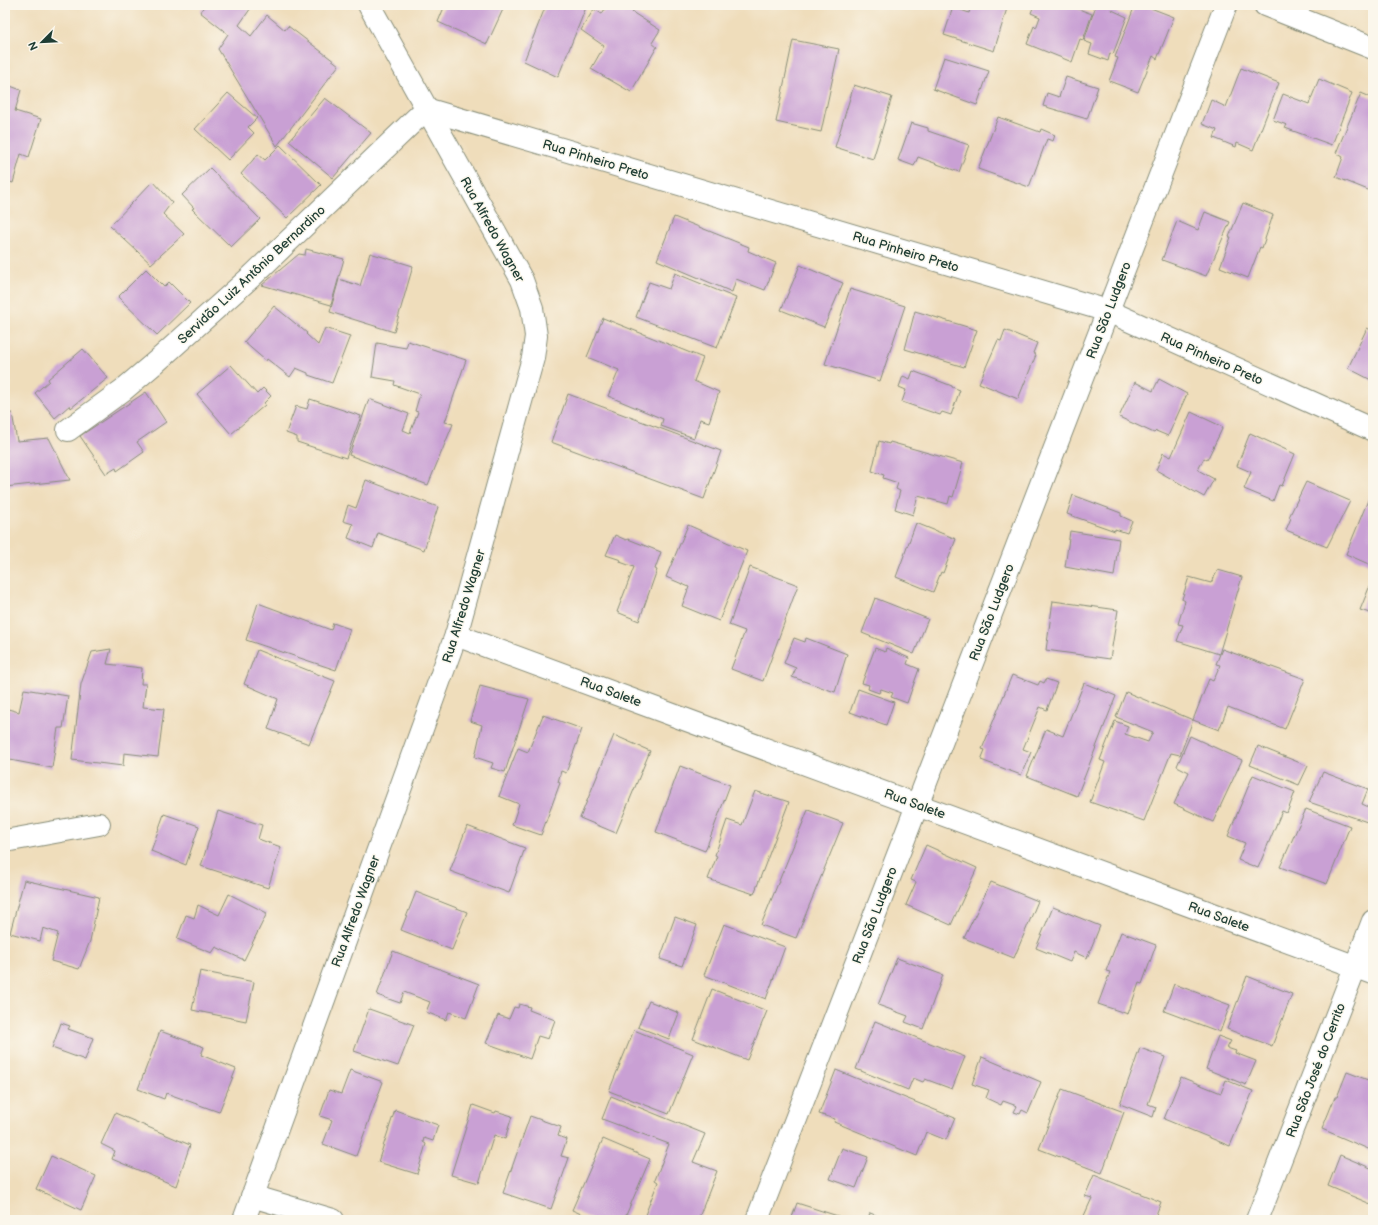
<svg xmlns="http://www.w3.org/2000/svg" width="1378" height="1225" viewBox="0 0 1378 1225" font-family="'Balsamiq Sans',sans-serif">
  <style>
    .building { fill: #c9a0d4 }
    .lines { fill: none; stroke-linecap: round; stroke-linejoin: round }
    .minor-casing { stroke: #878d78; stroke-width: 24 }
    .tertiary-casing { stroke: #878d78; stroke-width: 24 }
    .minor { stroke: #fff; stroke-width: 22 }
    .tertiary { stroke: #fff; stroke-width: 22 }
    .labels { text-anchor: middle; stroke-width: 3; stroke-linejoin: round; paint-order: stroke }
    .street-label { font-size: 13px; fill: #1f3d34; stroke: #fbf7ec }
  </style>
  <rect width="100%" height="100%" fill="#fbf7ec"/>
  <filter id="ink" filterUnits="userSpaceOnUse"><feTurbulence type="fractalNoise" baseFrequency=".025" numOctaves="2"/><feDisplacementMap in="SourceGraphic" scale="8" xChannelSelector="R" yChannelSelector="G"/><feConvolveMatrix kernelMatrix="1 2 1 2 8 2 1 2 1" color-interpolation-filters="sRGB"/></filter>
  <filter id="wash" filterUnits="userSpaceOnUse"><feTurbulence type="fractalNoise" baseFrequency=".012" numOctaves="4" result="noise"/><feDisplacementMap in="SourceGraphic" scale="16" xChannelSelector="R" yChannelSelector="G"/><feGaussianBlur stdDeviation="0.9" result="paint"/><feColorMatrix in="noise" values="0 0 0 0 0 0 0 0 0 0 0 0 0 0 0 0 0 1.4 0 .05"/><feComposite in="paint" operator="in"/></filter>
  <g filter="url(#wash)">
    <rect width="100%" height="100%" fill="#efddbb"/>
    <g id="blocks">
      <path class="building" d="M205 5H253L239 25 251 36 267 15 285 30 288 26 339 65 277 146 218 49 228 34 200 12Z
        M445 5H505L487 44 438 22Z
        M546 5H587L558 77 524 61Z
        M607 5H627L634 9 632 12 660 30 652 43 657 47 631 92 591 69 604 46 581 30 594 9 602 14Z
        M971 5H1008L994 51 944 35 953 7 969 13Z
        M1034 5H1068L1092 14 1083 40 1080 39 1072 62 1027 44 1034 26 1036 28 1040 17 1031 13Z
        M1093 5H1114L1112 10 1127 17 1113 54 1110 53 1108 61 1089 54 1092 44 1084 41 1095 8 1092 7Z
        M1135 5H1143L1174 17 1157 59 1153 56 1138 92 1109 81 1118 58 1115 57Z
        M793 40 839 49 821 132 776 122Z
        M944 57 989 71 977 105 933 89Z
        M1241 68 1279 83 1253 150 1237 143 1236 147 1214 138 1217 130 1202 124 1211 100 1226 107Z
        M1066 77 1098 87 1087 119 1043 106 1047 93 1059 97Z
        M1319 79 1352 93 1332 145 1285 128 1287 125 1273 120 1283 94 1309 104Z
        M5 84 21 90 15 111 41 119 29 157 21 154 13 183 5 180Z
        M854 85 892 97 873 159 835 147Z
        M228 93 257 118 248 127 254 133 228 160 195 129Z
        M1361 93 1373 98V192L1336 177 1343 157 1336 153Z
        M325 98 371 133 333 178 289 141Z
        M998 117 1040 132 1041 129 1055 135 1053 141 1047 139 1029 187 978 169Z
        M911 123 928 128V131L969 145 959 172 918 157 914 166 898 160Z
        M280 145 321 185 287 218 241 174 258 154 265 160Z
        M210 168 260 219 231 247 192 209 194 208 182 195Z
        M153 181 172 202 163 214 184 234 151 264 110 226Z
        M1243 203 1273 215 1262 248 1260 247 1248 278 1220 267 1231 237H1229Z
        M1205 212 1230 222 1206 276 1162 260 1177 221 1198 230Z
        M674 217 749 247 748 251 776 263 765 290 736 279 732 292 657 260Z
        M306 249 344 259 331 305 262 285 299 254 305 255Z
        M370 253 413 266 394 332 330 312 339 279 360 286Z
        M800 265 843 283 824 327 781 310Z
        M146 269 164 287 169 282 190 303 157 335 118 297Z
        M675 273 736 298 717 348 636 317 649 282 669 289Z
        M850 289 905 306 880 381 825 364Z
        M274 306 307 333 306 334 318 345 325 328 350 336 332 383 308 375V373L296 368 290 377 267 359 266 361 244 342Z
        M915 311 977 330 964 367 905 349Z
        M603 318 703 358 694 381 719 392 709 422 700 419 694 438 661 426 663 419 608 396 619 370 587 357Z
        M1367 328 1373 331V381L1348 368Z
        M1005 330 1037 343 1033 353 1036 355 1018 399 979 383 998 340 1001 341Z
        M408 341 466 360 445 422 453 424 428 485 349 455 369 399 409 414 403 430 410 433 418 412 415 411 420 394 394 385 395 381 372 377 377 343 406 348Z
        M83 349 108 378 71 408 70 405 55 418 35 393 49 381 48 379Z
        M231 365 257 394 263 388 271 396 264 403 265 405 231 434 197 394Z
        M913 371 952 386V387L960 390 951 415 942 412 940 415 902 402 906 390 899 387 903 376 910 379Z
        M1159 379 1187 394 1168 436 1156 431 1154 433 1119 417 1135 382 1153 391Z
        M146 392 166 422 137 442 144 452 117 471 116 468 106 474 80 436Z
        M568 394 721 451 704 499 551 442Z
        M310 399 361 416 346 458 297 442V437L286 433 296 406 307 409Z
        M1191 412 1223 427 1207 460 1204 458 1198 470 1214 479 1204 497 1156 470 1163 453 1171 457Z
        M12 413 17 441 49 438 70 480 5 487V414Z
        M1250 433 1295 454 1282 486 1279 485 1273 501 1244 489 1251 472 1237 466Z
        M879 441 889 444 890 442 963 463 953 497 950 496 948 504 918 496 913 515 895 509 900 491 896 489 898 483 883 478 884 475 872 471Z
        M366 480 438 507 424 550 378 533 373 548 348 538 353 524 343 521 348 505 356 508Z
        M1306 482 1350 501 1327 547 1286 530 1291 518 1289 517Z
        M1373 488V566L1346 554Z
        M1073 495 1121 513V516L1132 521 1127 533 1115 529V531L1067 514Z
        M916 523 956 539 943 573 941 572 933 592 896 577Z
        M688 525 747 551 719 621 682 606 689 587 666 577Z
        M1070 531 1119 539 1114 576 1065 567Z
        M615 535 626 540 628 539 661 552 655 569 657 570 639 621 617 612 634 567 620 562 621 560 606 555Z
        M750 567 798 585 763 681 731 669 745 631 729 625Z
        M1218 570 1242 577 1219 654 1177 641 1183 625 1178 624 1185 601 1182 599 1189 577 1211 583Z
        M1373 578V614L1360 610Z
        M875 598 928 619 914 654 862 633Z
        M1053 601 1118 610 1110 659 1046 650Z
        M258 603 331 630 333 623 350 629 336 670 246 640Z
        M794 638 805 642 806 638 847 654 835 692 792 677 796 668 784 663Z
        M875 648 885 652 886 648 909 658 907 664 919 669 907 703 891 697 893 693 881 689 879 693 868 689 869 685 862 683Z
        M111 649 107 664 142 668 141 684H146L143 707 164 709 158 757 124 753 123 766 72 760 81 684 92 652Z
        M1222 649 1305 679 1285 729 1228 707 1219 730 1193 720 1180 755 1171 753 1144 821 1090 802 1105 762 1100 760 1115 721 1128 726 1125 734 1148 742 1153 732 1116 717 1126 692 1193 720 1209 679 1213 681 1220 665 1216 664Z
        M257 650 335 681 309 744 268 729 278 699 244 684Z
        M1012 675 1038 685 1040 681 1044 683 1046 679 1057 683 1047 710 1040 707 1023 749 1031 752 1021 775 981 760 985 750 982 749Z
        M1084 683 1116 696 1077 796 1027 776 1046 729 1063 736Z
        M480 686 529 699 505 772 491 768 493 763 475 757 482 725 470 721Z
        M24 689 68 696 63 728H58L52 768 5 759V719L8 709 19 712Z
        M858 689 894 702 886 725 850 712Z
        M543 715 582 729 566 773 561 771 558 782 560 783 541 835 512 825 519 804 499 796 518 748 528 752Z
        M614 735 650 751 616 833 580 818Z
        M1190 736 1242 760 1213 822 1174 804 1189 772 1177 766Z
        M1258 746 1308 766 1299 785 1250 765Z
        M680 766 730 785 705 851 656 832Z
        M1323 772 1368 789 1362 804 1373 809V824L1309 802Z
        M1253 775 1295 792 1287 813 1282 811 1258 868 1238 860 1245 843 1228 836Z
        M755 791 789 802 754 894 708 879 717 856 715 855 727 820 742 825Z
        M1306 809 1350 826 1327 884 1280 867Z
        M808 810 843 823 796 938 761 925Z
        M218 811 262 825 258 839 281 847 268 888 201 866Z
        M164 814 199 826 186 865 151 851Z
        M467 826 525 848 509 893 450 871Z
        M926 845 977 868 951 925 906 905 916 882 911 880Z
        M24 880 99 897 90 941 79 969 51 961 58 933 43 928 40 941 10 933Z
        M991 882 1038 901 1014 958 964 938Z
        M416 892 467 912 452 950 401 930Z
        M229 894 267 913 244 960 216 947 212 953 177 939 186 915 194 918 198 905 219 915Z
        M1053 907 1100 926 1087 958 1074 952 1070 962 1036 948Z
        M675 917 697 925 682 966 660 959Z
        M724 924 785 947 766 999 704 975Z
        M1121 932 1156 945 1142 984 1139 983 1128 1014 1098 1004 1110 972 1106 971Z
        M393 951 479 984 466 1018 449 1012 446 1020 426 1012 430 1002 404 992 400 1003 377 995Z
        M897 958 943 975 923 1029 905 1022 908 1016 878 1005Z
        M200 971 254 982 246 1021 192 1010Z
        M1247 976 1292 994 1272 1046 1227 1029Z
        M1174 984 1230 1005 1220 1032 1164 1011Z
        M712 989 767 1011 747 1060 693 1039Z
        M649 1001 679 1013 669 1039 638 1027Z
        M519 1004 530 1007 529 1010 555 1020 548 1039 538 1036 530 1059 486 1043 498 1015 509 1019 514 1007 518 1008Z
        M369 1009 414 1025 398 1066 354 1051Z
        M875 1021 965 1057 952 1089 925 1079 923 1082 913 1078 908 1090 856 1069Z
        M61 1023 70 1026 68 1029 93 1038 85 1060 52 1048Z
        M634 1030 693 1054 669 1114 609 1091Z
        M160 1031 204 1047 201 1055 236 1069 219 1112 166 1093 164 1099 138 1089Z
        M1218 1036 1231 1041 1227 1048 1236 1051 1235 1053 1256 1061 1246 1085 1206 1069Z
        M1140 1048 1165 1057 1148 1104 1156 1107 1153 1117 1120 1104Z
        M982 1057 1041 1082 1028 1113 1022 1110 1020 1114 1014 1112 1017 1106 1003 1101 1001 1105 986 1098 989 1090 972 1084Z
        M1373 1067V1151L1322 1129 1335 1097H1337L1347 1072 1368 1080Z
        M350 1070 383 1082 356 1156 323 1144 332 1120 320 1116 329 1090 341 1094Z
        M836 1070 955 1118 946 1140 926 1132 917 1156 834 1122 835 1119 819 1114Z
        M1181 1077 1221 1093 1226 1080 1253 1091 1230 1146 1164 1119Z
        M1062 1089 1124 1112 1102 1173 1039 1149Z
        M611 1096 705 1134 693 1162 717 1171 698 1220H643L658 1182 655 1180 669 1144 602 1119Z
        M473 1105 495 1113 496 1111 512 1116 505 1139 494 1135 479 1183 451 1175Z
        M395 1110 438 1125 433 1141 424 1138 423 1142 426 1144 417 1174 378 1162Z
        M115 1113 190 1145 176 1186 112 1159 115 1151 101 1144Z
        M530 1116 561 1127 558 1136 567 1139 561 1156 569 1158 551 1209 503 1193Z
        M603 1139 650 1159 624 1220H595L572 1210Z
        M842 1148 868 1157 856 1188 830 1179Z
        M1340 1155 1373 1169V1205L1328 1186Z
        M51 1156 96 1176 81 1210 36 1189Z
        M1094 1175 1161 1202 1154 1220H1088L1083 1218 1092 1198 1085 1196Z
        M797 1203 844 1218 843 1220H791Z
        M870 1213 888 1220H868Z"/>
    </g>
  </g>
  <g filter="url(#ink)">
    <use href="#blocks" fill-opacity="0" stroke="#878d78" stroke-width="1"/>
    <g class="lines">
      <defs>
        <path id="minor" d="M1265 5 1373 48
          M68 430 123 390 156 362 252 276 426 109 1108 311 1373 430
          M456 635 1373 973
          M5 841 99 824
          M252 1196 333 1220
          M757 1220 1226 5
          M1257 1220 1373 921"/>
        <path id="tertiary" d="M244 1220 456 635 533 358 536 336 532 308 522 280 369 5"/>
      </defs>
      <use href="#minor" class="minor-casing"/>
      <use href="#tertiary" class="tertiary-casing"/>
      <use href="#minor" class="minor"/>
      <use href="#tertiary" class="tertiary"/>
    </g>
  </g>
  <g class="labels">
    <g class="street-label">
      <text transform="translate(596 159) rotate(17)" y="5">Rua Pinheiro Preto</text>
      <text transform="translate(493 229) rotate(61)" y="5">Rua Alfredo Wagner</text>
      <text transform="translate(906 251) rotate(17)" y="5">Rua Pinheiro Preto</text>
      <text transform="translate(251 274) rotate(-43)" y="5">Servidão Luiz Antônio Bernardino</text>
      <text transform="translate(1108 310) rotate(-69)" y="5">Rua São Ludgero</text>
      <text transform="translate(1212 358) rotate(24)" y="5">Rua Pinheiro Preto</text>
      <text transform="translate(463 606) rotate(-73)" y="5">Rua Alfredo Wagner</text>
      <text transform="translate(991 612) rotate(-69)" y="5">Rua São Ludgero</text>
      <text transform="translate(611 691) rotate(20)" y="5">Rua Salete</text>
      <text transform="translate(915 803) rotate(20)" y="5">Rua Salete</text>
      <text transform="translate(355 911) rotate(-70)" y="5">Rua Alfredo Wagner</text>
      <text transform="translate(874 915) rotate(-69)" y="5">Rua São Ludgero</text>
      <text transform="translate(1219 916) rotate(20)" y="5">Rua Salete</text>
      <text transform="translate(1315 1070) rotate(-69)" y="5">Rua São José do Cerrito</text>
    </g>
  </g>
  <rect width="1378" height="1225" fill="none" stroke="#fbf7ec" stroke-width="20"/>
  <g transform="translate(42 42) rotate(246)" stroke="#fbf7ec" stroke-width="3" paint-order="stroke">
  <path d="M0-3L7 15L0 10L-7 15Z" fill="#1f3d34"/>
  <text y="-6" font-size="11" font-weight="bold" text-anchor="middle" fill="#1f3d34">N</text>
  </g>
</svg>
